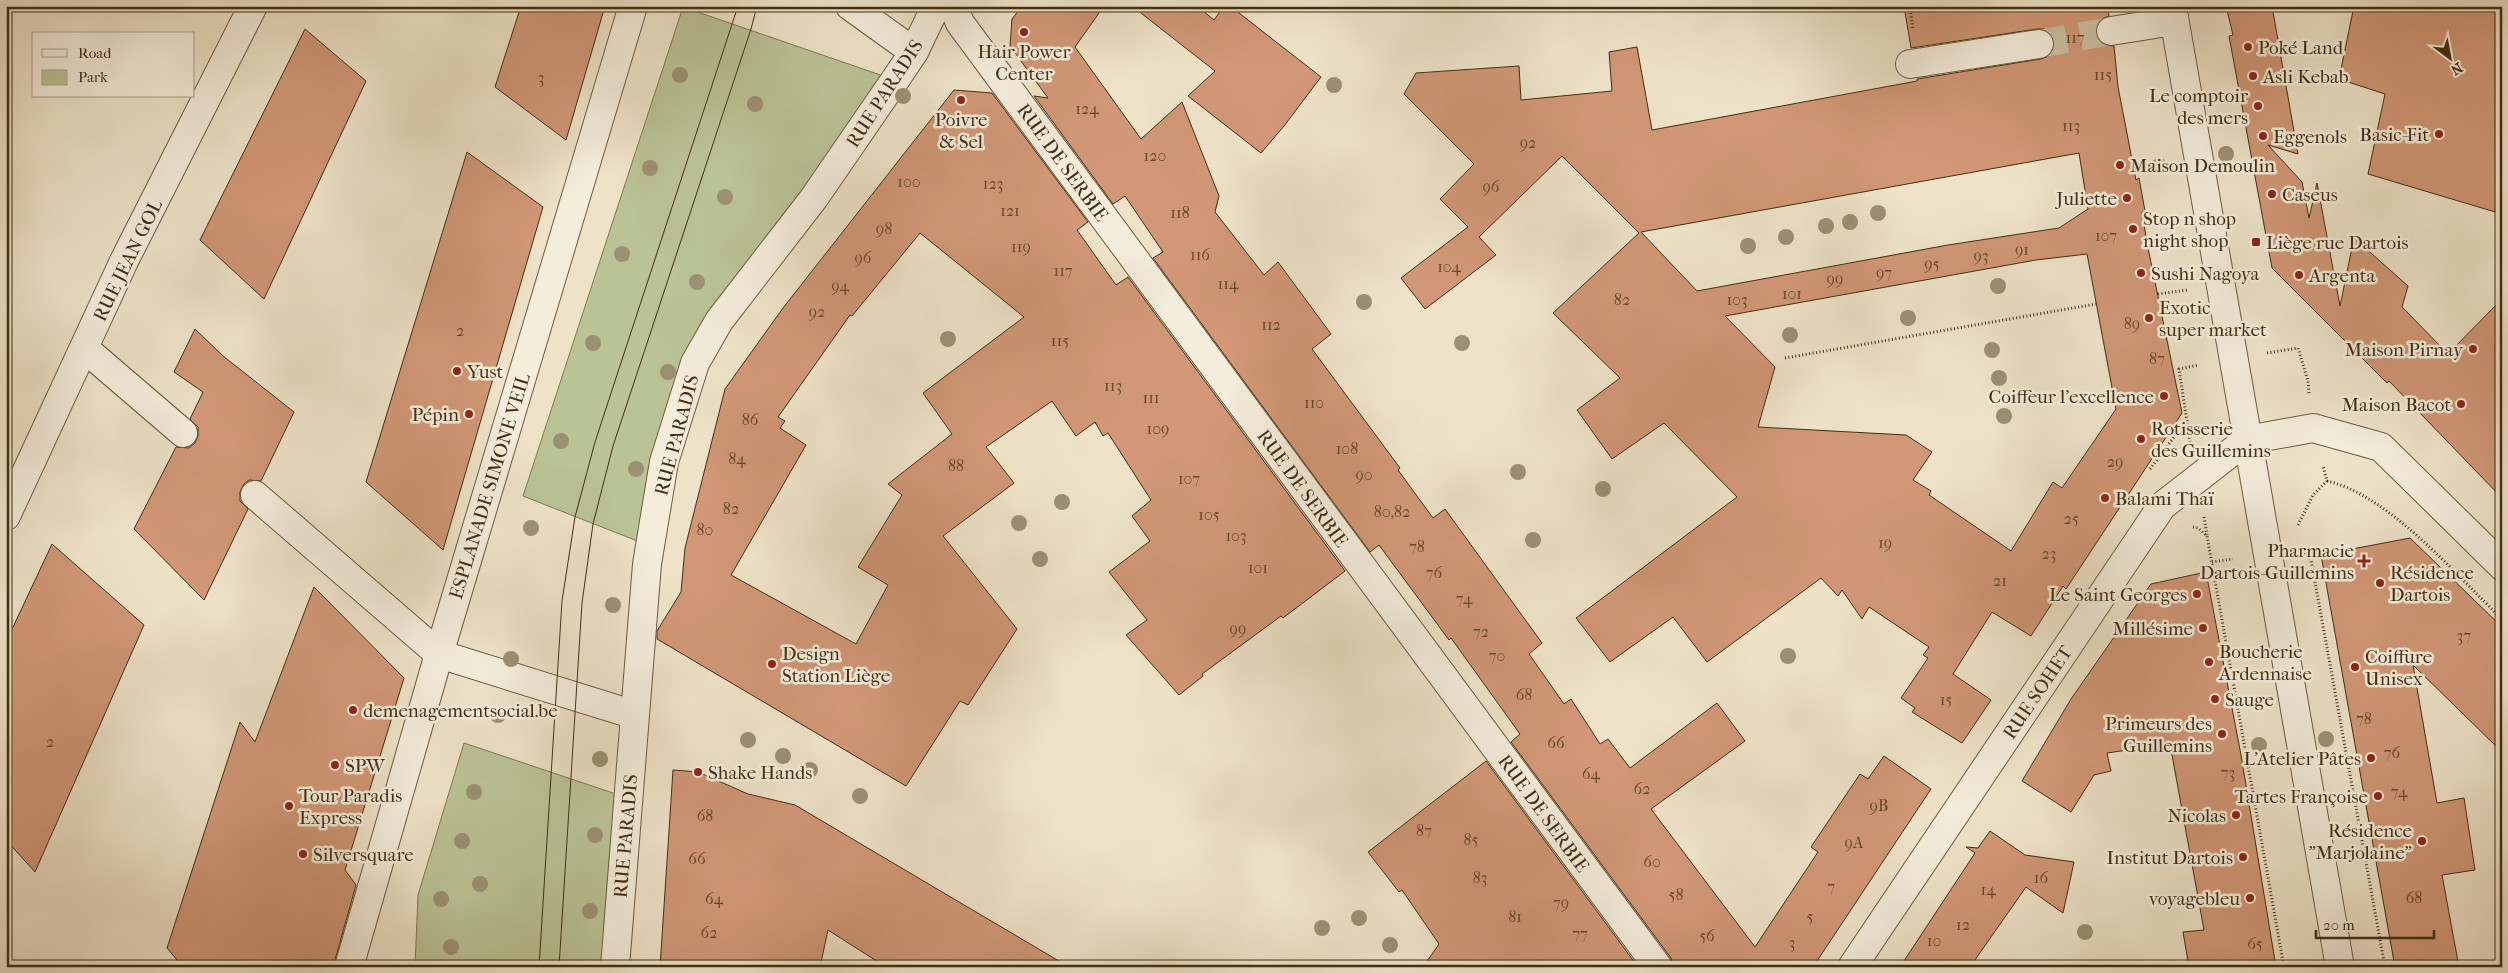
<svg xmlns="http://www.w3.org/2000/svg" width="2508" height="973" viewBox="0 0 2508 973" font-family="'IM FELL French Canon',serif">
  <style>
    .green { fill: #bac396; stroke: #7e7854 }
    .building { fill: #d19776; stroke: #412e11; fill-rule: evenodd }
    .lines { fill: none; stroke-linecap: round; stroke-linejoin: round }
    .minor-tunnel { stroke: #cbbfa4; stroke-width: 28; stroke-dasharray: 28 14; stroke-linecap: butt }
    .minor-casing { stroke: #6c5b3f; stroke-width: 30 }
    .path { stroke: #412e11; stroke-width: 3; stroke-dasharray: 1 2.5; stroke-linecap: butt }
    .minor { stroke: #f4eddc; stroke-width: 28 }
    .tram { stroke: #412e11; stroke-width: 1 }
    .tree { fill: #9c9073 }
    .poi-dot { fill: #8f2418; stroke: #f4eddc; stroke-width: 2 }
    .labels { text-anchor: middle; stroke-width: 5; stroke-linejoin: round; paint-order: stroke }
    .number-label { font-size: 16px; fill: #65482a }
    .poi-label { font-size: 19px; fill: #412e11; stroke: #f4eddc; text-anchor: start }
    .street-label { font-size: 19px; fill: #412e11; stroke: #f4eddc }
  </style>
  <rect width="100%" height="100%" fill="#eee3c9"/>
  <filter id="stains"><feTurbulence type="fractalNoise" baseFrequency=".004" numOctaves="4"/><feColorMatrix values="0 0 0 0 .2 0 0 0 0 .09 0 0 0 0 .02 0 0 0 .5 -.17"/></filter>
  <radialGradient id="worn" r=".72"><stop offset=".6" stop-color="#630" stop-opacity="0"/><stop offset="1" stop-color="#630" stop-opacity=".3"/></radialGradient>
  <path class="green" d="M683 7 895 80 719 321 650 546 523 496Z
    M464 743 628 798 616 967H415L418 895Z"/>
  <path class="building" d="M521 6H605L566 140 495 87Z
    M1022 6H1104L1075 47 1141 139 1182 102 1219 196 1215 212 1264 275 1278 262 1331 334 1312 349 1400 468 1398 470 1433 518 1445 509 1542 643 1529 654 1564 704 1571 699 1600 744 1608 739 1630 768 1717 703 1745 741 1651 809 1755 947 1818 852 1811 847 1860 774 1868 779 1884 756 1931 789 1813 967H1673L1671 958 1511 742 1520 734 1451 638 1449 640 1379 545 1370 552 1153 258 1163 252 1125 196 1113 204 1034 96 1048 98 1010 46 1012 19Z
    M1132 6H1197L1214 20 1224 6H1230L1321 77 1284 126 1261 153 1188 96 1215 71Z
    M1904 6H2108L2109 16 2102 19 2097 25 2096 34 2099 40 2105 45 2114 46 2118 87 2136 180 2139 178 2145 211 2142 212 2147 243 2182 413 2066 589 2063 586 2031 636 1992 612 1953 674 1991 700 1962 743 1912 712 1915 708 1901 698 1928 658 1923 655 1929 647 1869 607 1862 619 1842 590 1838 596 1821 578 1707 662 1673 617 1610 662 1576 618 1737 497 1664 423 1612 459 1577 410 1620 378 1553 313 1639 233 1562 156 1479 237 1496 255 1425 309 1401 278 1468 227 1440 199 1474 164 1404 94 1416 73 1519 66 1521 100 1612 91 1609 52 1637 47 1652 130 1917 81V79L2041 59 2049 56 2054 49V41L2051 34 2044 29H2037L1911 48ZM2079 153 2088 209 2059 228 1948 245 1697 291 1641 232ZM2087 254 2116 409 2062 488 2053 482 2011 551 1929 495 1931 491 1913 480 1932 452 1906 435 1758 427 1775 367 1725 316 2036 260Z
    M2226 6H2272L2298 154 2268 145 2302 182 2309 218 2317 183 2340 306 2354 238 2408 286 2402 307 2448 354 2502 299V498L2389 381 2387 383 2272 268 2229 36 2233 35Z
    M2354 6H2502V214L2368 174 2385 94 2339 79Z
    M305 29 366 81 264 299 200 240Z
    M954 90 992 93 1088 222 1077 230 1116 285 1128 277 1345 571 1283 618 1281 616 1202 674 1203 676 1179 695 1126 635 1147 620 1109 572 1150 541 1132 516 1151 500 1108 433 1103 436 1095 422 1076 436 1052 401 986 447 1014 483 943 536 1017 629 968 705 960 701 906 786 657 639V631L681 592 685 548 725 389 783 308ZM920 233 1024 317 923 393 952 434 888 484 902 495 858 567 888 585 856 644 731 575 806 445 780 428 785 421 778 417 850 315 852 316Z
    M467 152 543 207 443 550 366 482Z
    M195 329 223 356 294 412 261 481 249 480 244 484 240 492V501L248 509 204 600 134 529 176 447 189 448 195 443 198 436V427L190 419 203 392 174 372Z
    M2410 538 2502 627V752L2413 665 2437 803 2464 798 2475 870 2442 875 2459 967H2395L2321 555Z
    M52 544 144 625 35 872 6 840V642Z
    M2206 572 2241 755 2276 967H2189L2183 932 2204 930 2170 744 2107 753 2111 771 2094 775 2071 812 2022 781 2071 699 2151 584Z
    M314 587 404 678 345 870 356 885 333 967H183L167 948 240 722 255 742Z
    M1486 761 1638 967H1423L1439 944 1402 890 1399 892 1368 852Z
    M673 770 698 772 748 794 795 805 1069 967H886L828 930 820 967H660Z
    M1990 831 2025 855 2074 862 2063 913 2026 887 1970 967H1900L1975 853 1966 847 1978 848Z"/>
  <g class="lines">
    <path class="minor-tunnel" d="M2039 44 2111 31"/>
    <defs>
      <path id="minor" d="M850 6 914 52
        M953 6 960 23 1658 967
        M2172 6 2340 967
        M2111 31 2174 21
        M1910 64 2039 44
        M84 348 183 433
        M255 495 439 654 635 715
        M6 516 124 261 253 6
        M349 967 439 654 633 6
        M615 967 647 564 664 462 695 363 719 321 814 198 895 80 914 52 936 6
        M1852 967 2162 506 2247 440 2313 428 2381 447 2502 566"/>
    </defs>
    <use href="#minor" class="minor-casing"/>
    <path class="path" d="M1910 6 1913 30
      M2158 294 2187 290
      M2267 353 2298 348 2308 381 2309 394
      M1785 358 2096 304
      M2190 442 2179 369 2199 365
      M2150 469 2186 421
      M2327 481C2389 495 2456 575 2502 619
      M2204 517 2207 535
      M2298 525 2313 495 2327 481 2323 466
      M2193 527 2198 528 2207 536 2284 967
      M2303 550 2311 560 2385 967
      M2212 562 2233 559"/>
    <use href="#minor" class="minor"/>
    <path class="tram" d="M539 967 562 601 575 517 595 442 738 6
      M559 967 582 603 593 524 613 446 751 29 757 6"/>
  </g>
  <g class="tree">
    <circle cx="680" cy="75" r="8"/>
    <circle cx="1334" cy="85" r="8"/>
    <circle cx="903" cy="96" r="8"/>
    <circle cx="755" cy="104" r="8"/>
    <circle cx="2226" cy="154" r="8"/>
    <circle cx="2159" cy="166" r="8"/>
    <circle cx="650" cy="168" r="8"/>
    <circle cx="725" cy="197" r="8"/>
    <circle cx="1878" cy="213" r="8"/>
    <circle cx="1850" cy="222" r="8"/>
    <circle cx="1826" cy="226" r="8"/>
    <circle cx="1786" cy="237" r="8"/>
    <circle cx="1748" cy="246" r="8"/>
    <circle cx="622" cy="254" r="8"/>
    <circle cx="697" cy="282" r="8"/>
    <circle cx="1998" cy="286" r="8"/>
    <circle cx="1364" cy="302" r="8"/>
    <circle cx="1908" cy="318" r="8"/>
    <circle cx="1790" cy="335" r="8"/>
    <circle cx="948" cy="339" r="8"/>
    <circle cx="593" cy="343" r="8"/>
    <circle cx="1462" cy="343" r="8"/>
    <circle cx="1992" cy="350" r="8"/>
    <circle cx="668" cy="372" r="8"/>
    <circle cx="1999" cy="378" r="8"/>
    <circle cx="2004" cy="416" r="8"/>
    <circle cx="561" cy="441" r="8"/>
    <circle cx="636" cy="469" r="8"/>
    <circle cx="1518" cy="472" r="8"/>
    <circle cx="1603" cy="489" r="8"/>
    <circle cx="1062" cy="502" r="8"/>
    <circle cx="1019" cy="523" r="8"/>
    <circle cx="531" cy="528" r="8"/>
    <circle cx="1533" cy="540" r="8"/>
    <circle cx="1040" cy="559" r="8"/>
    <circle cx="613" cy="605" r="8"/>
    <circle cx="1788" cy="656" r="8"/>
    <circle cx="511" cy="659" r="8"/>
    <circle cx="498" cy="715" r="8"/>
    <circle cx="2326" cy="739" r="8"/>
    <circle cx="748" cy="740" r="8"/>
    <circle cx="2259" cy="745" r="8"/>
    <circle cx="783" cy="756" r="8"/>
    <circle cx="600" cy="759" r="8"/>
    <circle cx="810" cy="770" r="8"/>
    <circle cx="474" cy="792" r="8"/>
    <circle cx="860" cy="796" r="8"/>
    <circle cx="595" cy="835" r="8"/>
    <circle cx="462" cy="841" r="8"/>
    <circle cx="480" cy="884" r="8"/>
    <circle cx="441" cy="899" r="8"/>
    <circle cx="590" cy="911" r="8"/>
    <circle cx="1359" cy="918" r="8"/>
    <circle cx="1322" cy="928" r="8"/>
    <circle cx="2085" cy="932" r="8"/>
    <circle cx="1390" cy="945" r="8"/>
    <circle cx="451" cy="947" r="8"/>
  </g>
  <g class="poi-dot">
    <circle cx="1024" cy="32" r="5"/>
    <circle cx="2248" cy="47" r="5"/>
    <circle cx="2253" cy="76" r="5"/>
    <circle cx="961" cy="100" r="5"/>
    <circle cx="2258" cy="106" r="5"/>
    <circle cx="2439" cy="134" r="5"/>
    <circle cx="2263" cy="136" r="5"/>
    <circle cx="2120" cy="165" r="5"/>
    <circle cx="2272" cy="194" r="5"/>
    <circle cx="2127" cy="198" r="5"/>
    <circle cx="2133" cy="229" r="5"/>
    <rect x="2251" y="237" width="10" height="10" rx="2.5"/>
    <circle cx="2141" cy="273" r="5"/>
    <circle cx="2299" cy="275" r="5"/>
    <circle cx="2149" cy="318" r="5"/>
    <circle cx="2473" cy="349" r="5"/>
    <circle cx="457" cy="371" r="5"/>
    <circle cx="2164" cy="396" r="5"/>
    <circle cx="2461" cy="404" r="5"/>
    <circle cx="469" cy="414" r="5"/>
    <circle cx="2141" cy="439" r="5"/>
    <circle cx="2105" cy="498" r="5"/>
    <path d="M2361.5 553.5h5v5h5v5h-5v5h-5v-5h-5v-5h5z"/>
    <circle cx="2380" cy="583" r="5"/>
    <circle cx="2197" cy="594" r="5"/>
    <circle cx="2203" cy="628" r="5"/>
    <circle cx="2209" cy="662" r="5"/>
    <circle cx="772" cy="664" r="5"/>
    <circle cx="2355" cy="667" r="5"/>
    <circle cx="2215" cy="699" r="5"/>
    <circle cx="353" cy="710" r="5"/>
    <circle cx="2222" cy="734" r="5"/>
    <circle cx="2371" cy="758" r="5"/>
    <circle cx="335" cy="765" r="5"/>
    <circle cx="698" cy="772" r="5"/>
    <circle cx="2378" cy="796" r="5"/>
    <circle cx="289" cy="806" r="5"/>
    <circle cx="2236" cy="815" r="5"/>
    <circle cx="2422" cy="841" r="5"/>
    <circle cx="303" cy="854" r="5"/>
    <circle cx="2243" cy="857" r="5"/>
    <circle cx="2250" cy="898" r="5"/>
  </g>
  <g class="labels">
    <g class="number-label">
      <text x="2075" y="43">117</text>
      <text x="2103" y="80">115</text>
      <text x="541" y="83">3</text>
      <text x="1087" y="114">124</text>
      <text x="2071" y="131">113</text>
      <text x="1528" y="148">92</text>
      <text x="1155" y="161">120</text>
      <text x="909" y="187">100</text>
      <text x="993" y="189">123</text>
      <text x="1491" y="192">96</text>
      <text x="1010" y="216">121</text>
      <text x="1180" y="218">118</text>
      <text x="884" y="234">98</text>
      <text x="2106" y="241">107</text>
      <text x="1021" y="252">119</text>
      <text x="2022" y="255">91</text>
      <text x="1200" y="260">116</text>
      <text x="1981" y="261">93</text>
      <text x="863" y="263">96</text>
      <text x="1932" y="269">95</text>
      <text x="1449" y="272">104</text>
      <text x="1063" y="276">117</text>
      <text x="1884" y="278">97</text>
      <text x="1835" y="284">99</text>
      <text x="1228" y="289">114</text>
      <text x="840" y="291">94</text>
      <text x="1792" y="299">101</text>
      <text x="1622" y="305">82</text>
      <text x="1737" y="305">103</text>
      <text x="817" y="317">92</text>
      <text x="2132" y="329">89</text>
      <text x="1271" y="330">112</text>
      <text x="460" y="336">2</text>
      <text x="1060" y="346">115</text>
      <text x="2157" y="364">87</text>
      <text x="1113" y="391">113</text>
      <text x="1151" y="403">111</text>
      <text x="1314" y="408">110</text>
      <text x="750" y="425">86</text>
      <text x="1158" y="434">109</text>
      <text x="1347" y="454">108</text>
      <text x="737" y="464">84</text>
      <text x="2115" y="467">29</text>
      <text x="956" y="471">88</text>
      <text x="1364" y="480">90</text>
      <text x="1189" y="484">107</text>
      <text x="731" y="514">82</text>
      <text x="1392" y="517">80,82</text>
      <text x="1209" y="520">105</text>
      <text x="2071" y="524">25</text>
      <text x="705" y="535">80</text>
      <text x="1236" y="541">103</text>
      <text x="1885" y="548">19</text>
      <text x="1417" y="552">78</text>
      <text x="2049" y="559">23</text>
      <text x="1258" y="573">101</text>
      <text x="1434" y="578">76</text>
      <text x="2000" y="586">21</text>
      <text x="1464" y="604">74</text>
      <text x="1238" y="634">99</text>
      <text x="1481" y="637">72</text>
      <text x="2464" y="641">37</text>
      <text x="1497" y="661">70</text>
      <text x="1524" y="700">68</text>
      <text x="1946" y="705">15</text>
      <text x="2364" y="724">78</text>
      <text x="50" y="747">2</text>
      <text x="1556" y="748">66</text>
      <text x="2392" y="758">76</text>
      <text x="2228" y="778">73</text>
      <text x="1591" y="779">64</text>
      <text x="1642" y="794">62</text>
      <text x="2399" y="797">74</text>
      <text x="1879" y="811">9B</text>
      <text x="705" y="821">68</text>
      <text x="1424" y="836">87</text>
      <text x="1471" y="845">85</text>
      <text x="1854" y="848">9A</text>
      <text x="697" y="864">66</text>
      <text x="1652" y="867">60</text>
      <text x="1480" y="883">83</text>
      <text x="2041" y="883">16</text>
      <text x="1831" y="892">7</text>
      <text x="1988" y="895">14</text>
      <text x="1676" y="900">58</text>
      <text x="2414" y="903">68</text>
      <text x="714" y="904">64</text>
      <text x="1561" y="908">79</text>
      <text x="1515" y="922">81</text>
      <text x="1810" y="922">5</text>
      <text x="1963" y="930">12</text>
      <text x="709" y="938">62</text>
      <text x="1580" y="939">77</text>
      <text x="1707" y="941">56</text>
      <text x="1934" y="946">10</text>
      <text x="1792" y="948">3</text>
      <text x="2255" y="949">65</text>
    </g>
    <g class="poi-label">
      <text x="2258" y="54">Poké Land</text>
      <text x="1024" y="58" text-anchor="middle">Hair Power<tspan x="1024" dy="22">Center</tspan></text>
      <text x="2263" y="83">Asli Kebab</text>
      <text x="2248" y="102" text-anchor="end">Le comptoir<tspan x="2248" dy="22">des mers</tspan></text>
      <text x="961" y="126" text-anchor="middle">Poivre<tspan x="961" dy="22">&amp; Sel</tspan></text>
      <text x="2429" y="141" text-anchor="end">Basic-Fit</text>
      <text x="2273" y="143">Eggenols</text>
      <text x="2130" y="172">Maison Demoulin</text>
      <text x="2282" y="201">Caseus</text>
      <text x="2117" y="205" text-anchor="end">Juliette</text>
      <text x="2143" y="225">Stop n shop<tspan x="2143" dy="22">night shop</tspan></text>
      <text x="2266" y="249">Liège rue Dartois</text>
      <text x="2151" y="280">Sushi Nagoya</text>
      <text x="2309" y="282">Argenta</text>
      <text x="2159" y="314">Exotic<tspan x="2159" dy="22">super market</tspan></text>
      <text x="2463" y="356" text-anchor="end">Maison Pirnay</text>
      <text x="467" y="378">Yust</text>
      <text x="2154" y="403" text-anchor="end">Coiffeur l'excellence</text>
      <text x="2451" y="411" text-anchor="end">Maison Bacot</text>
      <text x="459" y="421" text-anchor="end">Pépin</text>
      <text x="2151" y="435">Rotisserie<tspan x="2151" dy="22">des Guillemins</tspan></text>
      <text x="2115" y="505">Balami Thaï</text>
      <text x="2354" y="557" text-anchor="end">Pharmacie<tspan x="2354" dy="22">Dartois-Guillemins</tspan></text>
      <text x="2390" y="579">Résidence<tspan x="2390" dy="22">Dartois</tspan></text>
      <text x="2187" y="601" text-anchor="end">Le Saint Georges</text>
      <text x="2193" y="635" text-anchor="end">Millésime</text>
      <text x="2219" y="658">Boucherie<tspan x="2219" dy="22">Ardennaise</tspan></text>
      <text x="782" y="660">Design<tspan x="782" dy="22">Station Liège</tspan></text>
      <text x="2365" y="663">Coiffure<tspan x="2365" dy="22">Unisex</tspan></text>
      <text x="2225" y="706">Sauge</text>
      <text x="363" y="717">demenagementsocial.be</text>
      <text x="2212" y="730" text-anchor="end">Primeurs des<tspan x="2212" dy="22">Guillemins</tspan></text>
      <text x="2361" y="765" text-anchor="end">L'Atelier Pâtes</text>
      <text x="345" y="772">SPW</text>
      <text x="708" y="779">Shake Hands</text>
      <text x="299" y="802">Tour Paradis<tspan x="299" dy="22">Express</tspan></text>
      <text x="2368" y="803" text-anchor="end">Tartes Françoise</text>
      <text x="2226" y="822" text-anchor="end">Nicolas</text>
      <text x="2412" y="837" text-anchor="end">Résidence<tspan x="2412" dy="22">"Marjolaine"</tspan></text>
      <text x="313" y="861">Silversquare</text>
      <text x="2233" y="864" text-anchor="end">Institut Dartois</text>
      <text x="2240" y="905" text-anchor="end">voyagebleu</text>
    </g>
    <g class="street-label">
      <text transform="translate(884 93) rotate(-57)" y="7">RUE PARADIS</text>
      <text transform="translate(1063 162) rotate(54)" y="7">RUE DE SERBIE</text>
      <text transform="translate(127 260) rotate(-64)" y="7">RUE JEAN GOL</text>
      <text transform="translate(676 435) rotate(-75)" y="7">RUE PARADIS</text>
      <text transform="translate(489 486) rotate(-73)" y="7">ESPLANADE SIMONE VEIL</text>
      <text transform="translate(1303 488) rotate(54)" y="7">RUE DE SERBIE</text>
      <text transform="translate(2037 692) rotate(-56)" y="7">RUE SOHET</text>
      <text transform="translate(1544 813) rotate(54)" y="7">RUE DE SERBIE</text>
      <text transform="translate(625 836) rotate(-85)" y="7">RUE PARADIS</text>
    </g>
  </g>
  <rect width="2508" height="973" fill="none" stroke="#eee3c9" stroke-width="25"/>
  <rect x="8" y="8" width="2493" height="958" fill="none" stroke="#412e11" stroke-width="2.5"/>
  <rect x="12" y="12" width="2483" height="948" fill="none" stroke="#412e11"/>
  <rect x="32" y="32" width="162" height="65" fill="#f4eddc" stroke="#aca18b"/>
  <rect x="42" y="49" width="25" height="8" fill="#f4eddc" stroke="#aca18b"/>
  <text x="78" y="58" font-size="15" fill="#412e11">Road</text>
  <rect x="42" y="70" width="25" height="15" fill="#bac396" stroke="#aca18b"/>
  <text x="78" y="82" font-size="15" fill="#412e11">Park</text>
  <g transform="translate(2450 58) rotate(148)" stroke="#f4eddc" stroke-width="4" paint-order="stroke">
  <path d="M0-4L9 19L0 12L-9 19Z" fill="#412e11"/>
  <text y="-8" font-size="14" font-weight="bold" text-anchor="middle" fill="#412e11">N</text>
  </g>
  <path d="M2316 930v8h118v-8" fill="none" stroke="#412e11" stroke-width="2.5"/>
  <text x="2323" y="930" font-size="15" fill="#412e11" stroke="#f4eddc" stroke-width="4" paint-order="stroke">20 m</text>
  <rect width="100%" height="100%" filter="url(#stains)"/>
  <rect width="100%" height="100%" fill="url(#worn)"/>
</svg>
